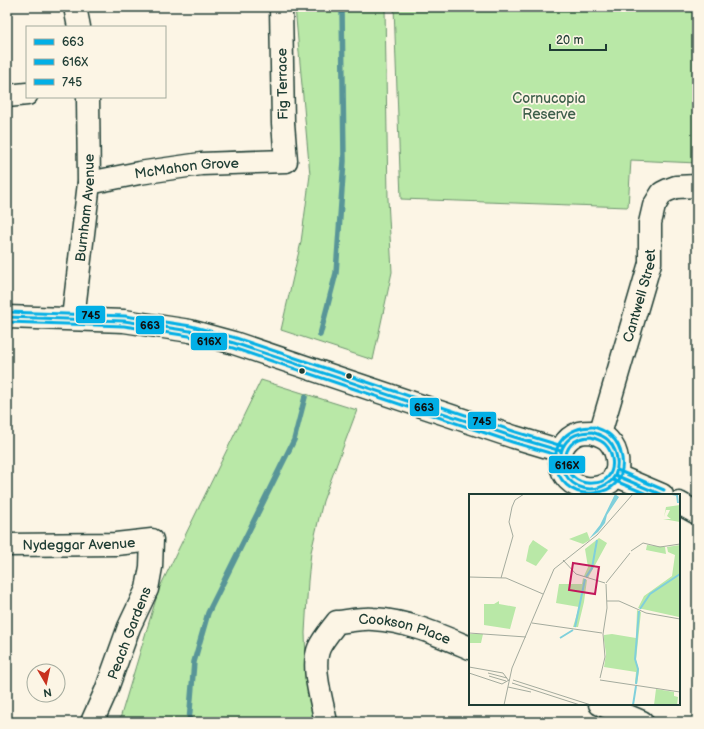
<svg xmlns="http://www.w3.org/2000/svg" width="704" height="729" viewBox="0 0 704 729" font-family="'Balsamiq Sans',sans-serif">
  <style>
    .green { fill: #b9e8a7; stroke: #6c926e }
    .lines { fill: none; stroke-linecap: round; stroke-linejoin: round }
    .stream { stroke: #599598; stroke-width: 5.5 }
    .minor-casing { stroke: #1f3d34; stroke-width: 25 }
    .minor { stroke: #fcf5e5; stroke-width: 22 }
    .bus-1-casing { stroke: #fcf5e5; stroke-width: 6 }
    .bus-2-casing { stroke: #fcf5e5; stroke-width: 6 }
    .bus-3-casing { stroke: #fcf5e5; stroke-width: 6 }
    .bus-1 { stroke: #02afe6; stroke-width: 3 }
    .bus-2 { stroke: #02afe6; stroke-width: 3 }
    .bus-3 { stroke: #02afe6; stroke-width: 3 }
    .bus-dot { fill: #1f3d34; stroke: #fcf5e5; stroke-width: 1.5 }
    .labels { text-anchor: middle; stroke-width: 3.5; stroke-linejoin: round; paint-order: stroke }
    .street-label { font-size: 14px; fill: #1f3d34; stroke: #fcf5e5 }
    .park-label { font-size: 14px; fill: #3e5f4b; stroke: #fcf5e5 }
    .inset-river { fill: none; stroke: #80d0db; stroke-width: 2 }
    .inset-road { fill: none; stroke: #a4ab9e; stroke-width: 1 }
    .view { fill: #c2185b; fill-opacity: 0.15; stroke: #c2185b; stroke-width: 2 }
    .inset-edge { fill: none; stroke: #1f3d34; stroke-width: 2 }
    .line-badge { stroke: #fcf5e5; stroke-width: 1.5 }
    .pale-badge-label { font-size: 11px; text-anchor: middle; font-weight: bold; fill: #111 }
  </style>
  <rect width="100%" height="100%" fill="#fcf5e5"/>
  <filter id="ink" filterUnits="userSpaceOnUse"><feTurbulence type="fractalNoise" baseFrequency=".025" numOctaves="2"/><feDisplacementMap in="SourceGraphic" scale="8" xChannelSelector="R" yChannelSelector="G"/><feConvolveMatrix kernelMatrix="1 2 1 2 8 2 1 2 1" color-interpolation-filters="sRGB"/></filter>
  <g filter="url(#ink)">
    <path class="green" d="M295 7H385L388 199 392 272 373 360 281 330 301 242 310 175Z
      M394 7H697V163L631 160 628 207 401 199Z
      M261 380 357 410 323 501 311 552 308 581 305 633 306 662 316 722H119L159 589Z"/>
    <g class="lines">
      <path class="stream" d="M320 335 336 273 344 161 342 7
        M189 722 194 662 208 613 294 440 305 397"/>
      <defs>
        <g id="minor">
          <path d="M75 7 79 27"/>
          <path d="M7 96 27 94"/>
          <path id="s1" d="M89 183 139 173 201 164 286 161 283 123 281 7"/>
          <path d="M7 317 124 321 190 331 234 343 514 437 561 451"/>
          <path id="s2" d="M73 318 89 183 88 97"/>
          <path d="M592 432C597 434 604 436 608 440 618 450 622 471 610 482 603 487 595 489 586 488 556 484 550 444 579 433 583 432 588 432 592 432Z"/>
          <path id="s3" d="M600 434 650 263V223L654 206 662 193 668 190 676 187 697 186"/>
          <path d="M615 475 662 495"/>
          <path d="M679 503 697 513"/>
          <path id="s4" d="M7 545 116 544 152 540 151 567 147 589 129 627 106 691 92 722"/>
          <path d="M600 704 642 722"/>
          <path id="s5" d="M326 722C322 702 311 667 319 648 323 639 331 630 337 622 349 621 361 618 373 619 408 621 439 635 470 648"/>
        </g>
      </defs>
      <use href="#minor" class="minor-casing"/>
      <use href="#minor" class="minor"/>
      <defs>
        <path id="bus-1" d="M7 317 124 321 190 331 234 343 514 437 561 451
          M592 432C598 434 604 436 608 440 619 451 622 475 607 484 563 509 537 432 592 432Z
          M615 475 662 495"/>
        <path id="bus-2" d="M7 322 124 326 189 336 233 348 512 442 560 456
          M591 437C596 439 601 440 605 444 613 452 616 469 607 478 604 481 598 483 593 483 560 486 554 437 591 437Z
          M613 480 649 495"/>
        <path id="bus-3" d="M7 312 125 316 191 326 236 338 516 432 562 446
          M592 427C539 427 547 498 594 493 602 492 611 489 616 483 627 469 623 446 610 435 606 431 599 429 594 427
          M617 470 664 490"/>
      </defs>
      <use href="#bus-1" class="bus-1-casing"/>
      <use href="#bus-2" class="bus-2-casing"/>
      <use href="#bus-3" class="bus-3-casing"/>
      <use href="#bus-1" class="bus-1"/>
      <use href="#bus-2" class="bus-2"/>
      <use href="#bus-3" class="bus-3"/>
    </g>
  </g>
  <g class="bus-dot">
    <circle cx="302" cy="371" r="3.5"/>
    <circle cx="349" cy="376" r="3.5"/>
  </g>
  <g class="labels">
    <g class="street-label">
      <text transform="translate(282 84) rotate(-91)" y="5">Fig Terrace</text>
      <text dy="5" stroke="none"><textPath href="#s1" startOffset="99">McMahon Grove</textPath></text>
      <text dy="5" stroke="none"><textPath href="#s2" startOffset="111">Burnham Avenue</textPath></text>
      <text dy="5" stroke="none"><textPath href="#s3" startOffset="144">Cantwell Street</textPath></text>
      <text dy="5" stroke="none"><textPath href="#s4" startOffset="72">Nydeggar Avenue</textPath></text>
      <text dy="5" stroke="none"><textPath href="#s5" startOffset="176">Cookson Place</textPath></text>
      <text transform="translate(129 633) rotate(-69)" y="5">Peach Gardens</text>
    </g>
    <g class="park-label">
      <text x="549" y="103">Cornucopia<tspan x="549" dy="16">Reserve</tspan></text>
    </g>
  </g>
  <g transform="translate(469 494)">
    <rect width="211" height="211" fill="#fcf5e5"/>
    <path d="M211 11V28L194 25H202L198 22 201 16H197L195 23 197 13ZM118 38 121 46 114 50 100 45ZM130 44 138 49 119 84 115 82 119 73 116 55ZM64 46 79 56 67 72 57 67 60 52ZM178 51 196 53 197 60 177 56ZM211 51 210 123 169 114 175 102 203 82 206 61 199 58 198 53ZM114 84 118 86 115 108 109 133H104L110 113 87 109 90 90H113ZM30 107V110L47 113 41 135 15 131V110H25ZM168 116 172 118 167 166 170 177 168 190 166 189 167 178 135 173 137 160 135 146V141L143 140 167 144ZM0 140H14L12 149H0ZM187 195 205 198V202L209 203 208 211H185Z" fill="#b9e8a7"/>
    <path d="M146 0 150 3 138 21 136 29 129 38 120 45 131 31Z" fill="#80d0db"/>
    <path class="inset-river" d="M203 0 208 1 209 9M117 83 123 74 128 46M171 115 181 100 211 80M106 133 116 85M91 144 104 136M167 190 169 175 166 165 170 117M164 211 167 192"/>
    <path class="inset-road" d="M162 57 174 49 191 53 211 50M94 66 107 80 136 89M0 83 37 84 74 100M32 84 44 42 40 28 43 13 46 6 55 0M137 89 161 59M138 107H150L177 119 211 125M63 129 133 139M0 139 57 143M0 173 34 179 40 187M0 179 33 190 40 186M19 179 38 184M20 182 37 187M131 184 136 163 134 140 138 114 137 90M44 186 122 211M131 186 211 198M43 189 111 211M39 193 62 198M35 211 43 174 85 75 128 41 164 0"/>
    <path class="view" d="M104 69 130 73 126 100 100 96Z"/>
    <rect width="211" height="211" class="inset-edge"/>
  </g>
  <g class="line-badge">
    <rect x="75" y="305" width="31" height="19" rx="4" fill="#02afe6"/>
    <rect x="135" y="315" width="30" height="20" rx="4" fill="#02afe6"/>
    <rect x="190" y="332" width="38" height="19" rx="4" fill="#02afe6"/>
    <rect x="409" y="397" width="31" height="20" rx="4" fill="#02afe6"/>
    <rect x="467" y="411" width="30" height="19" rx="4" fill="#02afe6"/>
    <rect x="548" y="455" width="38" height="19" rx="4" fill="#02afe6"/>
  </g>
  <g class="pale-badge-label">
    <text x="91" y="319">745</text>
    <text x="150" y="329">663</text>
    <text x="209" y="345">616X</text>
    <text x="424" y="411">663</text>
    <text x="482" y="425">745</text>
    <text x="567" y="469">616X</text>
  </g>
  <rect width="704" height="729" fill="none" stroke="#fcf5e5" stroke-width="24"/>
  <rect x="12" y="12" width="680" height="705" fill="none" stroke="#1f3d34" stroke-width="1.5" filter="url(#ink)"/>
  <rect x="26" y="26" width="140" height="72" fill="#fcf5e5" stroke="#a4ab9e"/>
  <rect x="34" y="39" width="20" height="6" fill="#02afe6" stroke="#a4ab9e"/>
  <text x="62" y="46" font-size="12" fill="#1f3d34">663</text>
  <rect x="34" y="59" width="20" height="6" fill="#02afe6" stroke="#a4ab9e"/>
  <text x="62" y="66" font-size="12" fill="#1f3d34">616X</text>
  <rect x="34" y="79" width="20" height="6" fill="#02afe6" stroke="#a4ab9e"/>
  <text x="62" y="86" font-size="12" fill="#1f3d34">745</text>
  <g transform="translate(46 683) rotate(171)"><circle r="19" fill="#fcf5e5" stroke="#a4ab9e"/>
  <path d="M0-3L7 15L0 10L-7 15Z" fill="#c8321e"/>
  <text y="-6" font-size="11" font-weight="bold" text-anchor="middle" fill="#1f3d34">N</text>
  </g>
  <path d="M550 44v6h56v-6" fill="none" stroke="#1f3d34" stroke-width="2"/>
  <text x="556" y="44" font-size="12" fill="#1f3d34" stroke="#fcf5e5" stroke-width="3" paint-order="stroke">20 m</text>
</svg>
